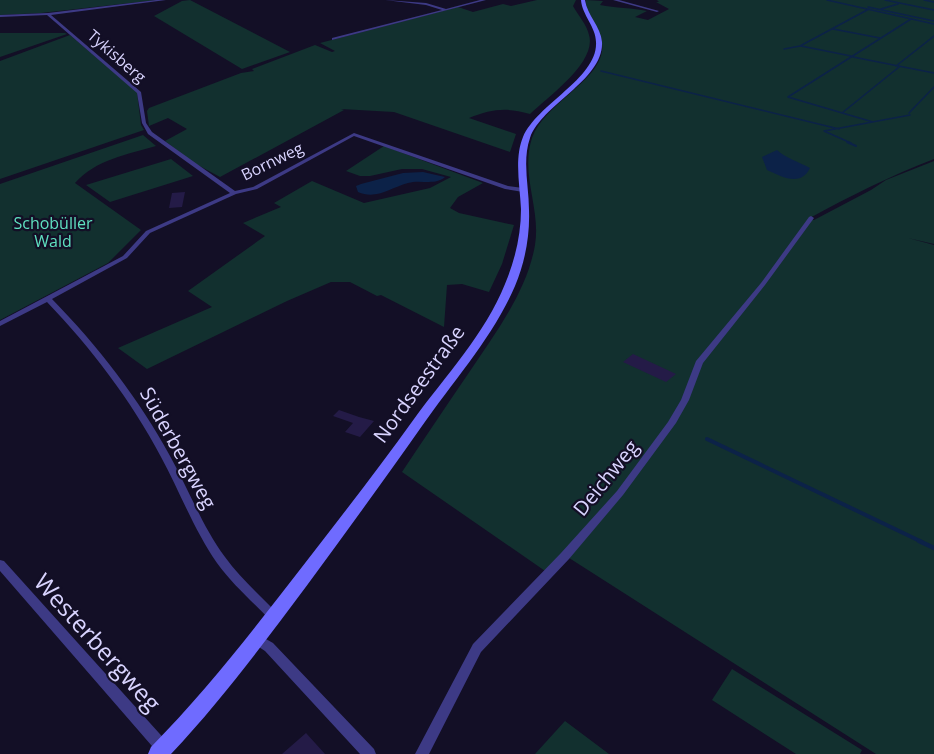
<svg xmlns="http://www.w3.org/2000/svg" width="934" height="754" viewBox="0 0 934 754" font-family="'Open Sans',sans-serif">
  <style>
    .green { fill: #12302f }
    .water { fill: #0c2248 }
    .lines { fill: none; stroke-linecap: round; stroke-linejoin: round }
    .stream-far3 { stroke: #0c2248; stroke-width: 1.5 }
    .stream-far2 { stroke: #0c2248; stroke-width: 2 }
    .stream-far1 { stroke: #0c2248; stroke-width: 4 }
    .stream { stroke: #0c2248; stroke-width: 4.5 }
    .building { fill: #241b47 }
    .minor { fill: #3d3a85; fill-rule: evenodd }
    .secondary { fill: #6f6bff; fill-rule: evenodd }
    .labels { text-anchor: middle; stroke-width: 4.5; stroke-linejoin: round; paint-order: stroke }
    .far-street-label { font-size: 16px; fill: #d9d4ff; stroke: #130f26 }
    .far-park-label { font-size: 16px; fill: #5fe0c0; stroke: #130f26 }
    .street-label { font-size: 20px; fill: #d9d4ff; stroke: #130f26 }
    .near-street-label { font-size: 24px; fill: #d9d4ff; stroke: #130f26 }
  </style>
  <rect width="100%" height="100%" fill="#130f26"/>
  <path class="green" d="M0 0H157L41 13 0 15Z
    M190 0 290 52 242 69 154 16 182 1Z
    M537 0H576L573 6C578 15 587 25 589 35 597 62 549 96 530 114 506 107 492 109 469 118L516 134 510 152 394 112 341 109 344 110 220 177 194 163 165 141 187 129 168 118 149 126 147 111 149 108 241 73 254 71 252 69 315 45 332 52 335 51 320 43 458 7 473 12 503 4 511 6Z
    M586 0 603 1 600 5C615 8 633 8 647 11L635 17 648 20 669 9 656 2H659L657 0H934V159C890 176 850 196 808 219L814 220 871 190 886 180 934 161V244L908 238 934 245V754H876L566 556 548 573 402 472C424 439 446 406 468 374 494 335 527 292 535 245 541 208 520 175 532 138 544 104 598 82 602 51 605 32 584 18 586 0Z
    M0 33H65L67 34 0 57Z
    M70 35 137 92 141 125 144 130 0 179V61Z
    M143 135 156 146C128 154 95 160 75 183L141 230 108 263 0 320V184Z
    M384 146 483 183 458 197 450 208 459 213 514 225 502 264 489 292 462 284 447 285 444 327 381 295 377 296 350 282H331L287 301 147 369 118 348 212 307 188 291 265 236 243 223 281 207 274 203 312 181 364 203 430 188 451 177 422 169H402L370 176H360L346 171Z
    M171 159 193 176 110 202 86 185Z
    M732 669 862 750 860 754H796L712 700Z
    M565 721 609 754H535Z"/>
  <path class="water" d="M777 150C784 157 799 162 810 168 801 187 782 177 767 170L762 157Z
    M423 172 445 177C435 186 420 179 408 183 390 188 376 200 358 192L356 186 361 184 403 173Z"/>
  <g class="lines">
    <path class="stream-far3" d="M827 0 934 24
      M885 0 934 10
      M924 0 934 2
      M868 7 934 21
      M881 9 898 4
      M833 29 880 38
      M801 46 851 56
      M784 49 800 46 869 9
      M853 57 934 73
      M896 66 934 36
      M601 71 839 129
      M788 97 911 19
      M788 97 873 122
      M842 113 899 67
      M909 113 934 87
      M851 143 824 131 910 115"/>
    <path class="stream-far2" d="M847 142 856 146"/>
    <path class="stream-far1" d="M707 439 922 542"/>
    <path class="stream" d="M919 541 934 548"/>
  </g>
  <path class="building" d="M185 192 182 207 169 208 172 193Z
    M633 354 676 374 666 382 623 362Z
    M339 410 359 417 374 421 360 437 345 432 353 423 333 416Z
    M306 733 325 754H282Z"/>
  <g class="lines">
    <path class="minor" d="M156 0H166L51 15 141 92 146 123 152 132 235 191 253 187 354 133 508 186 523 188 526 190 523 192 505 189 354 136 257 189 236 194 150 233 127 258 52 299C98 346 139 399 170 456 189 490 202 526 225 557 240 578 260 595 278 614L280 617 278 620 274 622 270 620C252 601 232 584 217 563 194 530 180 492 161 457 131 400 91 348 47 302L0 326V321L123 256 146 231 230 193 148 134 142 123 137 93 47 15 0 17V15L48 13Z
      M385 0 426 3 446 9 480 0H486L332 40V38L442 10 426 5Z
      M613 0H619L659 11 657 12Z
      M811 216 814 218 765 285 703 363 689 400 676 423 623 495 569 559 481 652 429 754H415L473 644 561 553 617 491 668 422 681 400 696 361 761 283 809 217Z
      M0 560 4 561 168 743 170 748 168 753 164 754 158 753 0 571Z
      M257 634 273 643 374 749 376 754H360L265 651 253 643 251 639 253 635Z"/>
    <path class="secondary" d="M581 0H585C587 15 601 27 602 42 604 80 542 104 530 138 522 161 529 187 529 210 530 236 525 262 515 286 493 337 454 380 422 426 385 479 346 532 308 584 264 643 221 701 171 754H148L151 747C206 691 254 629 302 567 340 518 378 469 414 419 446 375 485 334 505 284 515 260 521 235 521 209 520 186 514 159 523 137 537 104 598 78 596 42 596 27 582 15 581 0Z"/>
  </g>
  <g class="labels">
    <g class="far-street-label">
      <text transform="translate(117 56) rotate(41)" y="6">Tykisberg</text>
      <text transform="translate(272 161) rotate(-26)" y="6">Bornweg</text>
    </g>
    <g class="far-park-label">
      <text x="53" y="229">Schobüller<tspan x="53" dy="18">Wald</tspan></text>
    </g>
    <g class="street-label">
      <text transform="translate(419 384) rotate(-54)" y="7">Nordseestraße</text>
      <text transform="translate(178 448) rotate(61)" y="7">Süderbergweg</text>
      <text transform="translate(606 478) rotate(-51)" y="7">Deichweg</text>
    </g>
    <g class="near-street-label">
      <text transform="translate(97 643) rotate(48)" y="8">Westerbergweg</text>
    </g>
  </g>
</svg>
